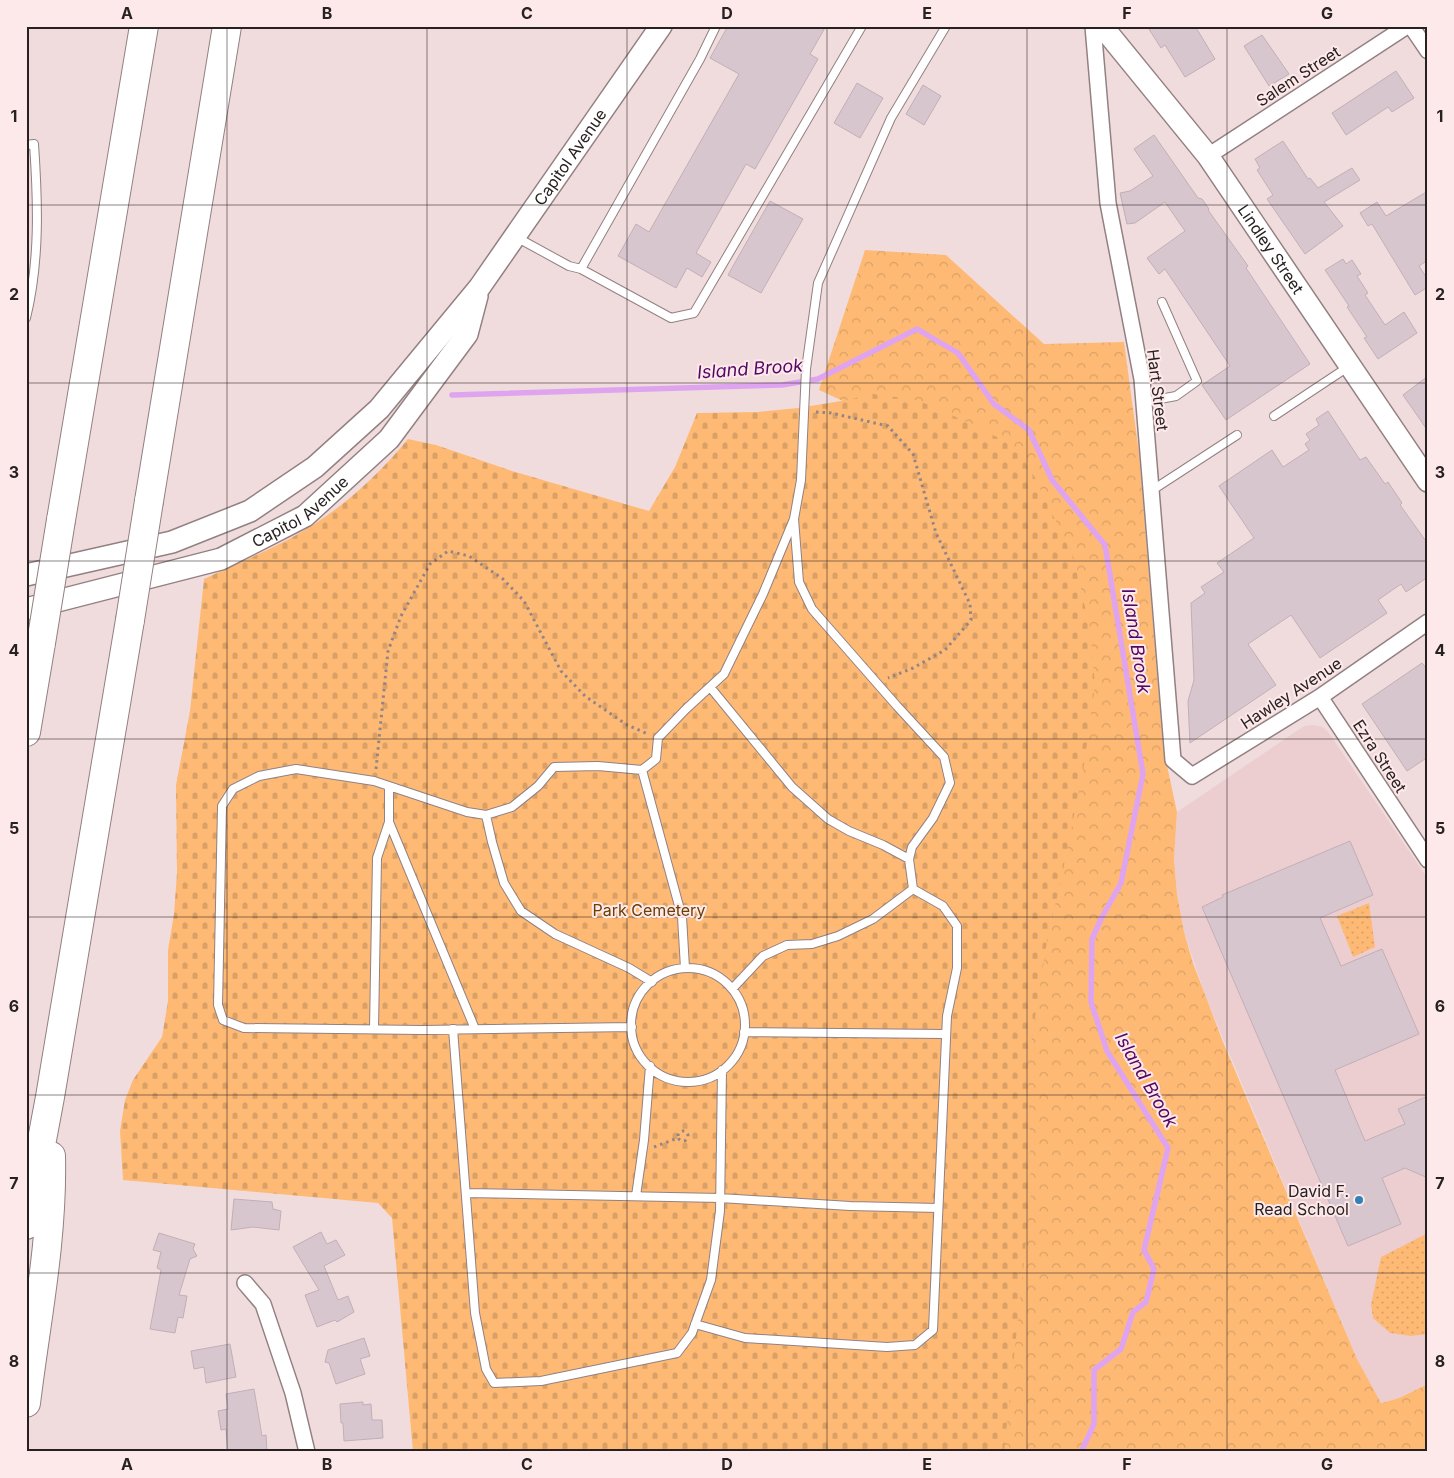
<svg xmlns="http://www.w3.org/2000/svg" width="1454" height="1478" viewBox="0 0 1454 1478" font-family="Inter,sans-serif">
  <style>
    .built { fill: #ecced1 }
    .forest { fill: url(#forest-crowns) }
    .cemetery { fill: url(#cemetery-stones) }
    .park { fill: url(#park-dots) }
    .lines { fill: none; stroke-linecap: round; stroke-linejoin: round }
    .stream { stroke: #dfa4f0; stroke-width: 5.5 }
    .building { fill: #d8c6cf; stroke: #c1afb8 }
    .service-casing { stroke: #938082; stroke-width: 10 }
    .minor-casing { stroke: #938082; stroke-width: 18 }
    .secondary-casing { stroke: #938082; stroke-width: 24 }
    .motorway-casing { stroke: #938082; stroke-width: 30 }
    .path { stroke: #938585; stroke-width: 3; stroke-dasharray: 2.5 4; stroke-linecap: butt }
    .service { stroke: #fff; stroke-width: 8 }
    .minor { stroke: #fff; stroke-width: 15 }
    .secondary { stroke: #fff; stroke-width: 21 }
    .motorway { stroke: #fff; stroke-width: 28 }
    .motorway-bridge-casing { stroke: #938082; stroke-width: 30; stroke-linecap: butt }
    .motorway-bridge { stroke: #fff; stroke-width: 28 }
    .grid { fill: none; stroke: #282121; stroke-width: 1; stroke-opacity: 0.55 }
    .poi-dot { fill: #2f82b3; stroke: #fee9ea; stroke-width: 2 }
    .labels { text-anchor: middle; stroke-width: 4; stroke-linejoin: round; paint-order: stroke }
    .street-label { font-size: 16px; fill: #282121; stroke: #fee9ea }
    .park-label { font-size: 16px; fill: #6b3e01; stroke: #fee9ea }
    .poi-label { font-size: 16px; fill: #282121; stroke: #fee9ea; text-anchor: end }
    .water-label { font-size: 18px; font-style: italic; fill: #530665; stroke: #fee9ea }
    .neatline { fill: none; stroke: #282121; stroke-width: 2 }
    .grid-label { font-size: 16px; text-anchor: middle; font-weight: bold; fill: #282121 }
  </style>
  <defs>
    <pattern id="forest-crowns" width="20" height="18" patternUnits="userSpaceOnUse" patternTransform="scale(1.25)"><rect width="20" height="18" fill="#feba75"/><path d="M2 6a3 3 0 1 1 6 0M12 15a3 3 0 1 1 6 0" fill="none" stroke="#daa065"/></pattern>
    <pattern id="cemetery-stones" width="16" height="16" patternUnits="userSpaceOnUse" patternTransform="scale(1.25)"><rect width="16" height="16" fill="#feba75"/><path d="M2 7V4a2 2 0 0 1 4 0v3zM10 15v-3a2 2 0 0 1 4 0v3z" fill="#daa065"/></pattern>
    <pattern id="park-dots" width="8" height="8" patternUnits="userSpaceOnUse" patternTransform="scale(1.25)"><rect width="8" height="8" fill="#feba75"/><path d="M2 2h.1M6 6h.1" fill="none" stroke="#daa065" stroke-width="1.8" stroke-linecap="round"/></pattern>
  </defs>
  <rect width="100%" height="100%" fill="#f1dcdd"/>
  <path class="built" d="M1312 725 1323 727 1329 733 1428 879V1384L1399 1398 1380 1403 1357 1359 1206 998 1184 932 1177 894 1174 858 1177 812 1304 726Z"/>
  <path class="forest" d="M865 250 946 255 1044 344 1124 342 1139 453 1163 747 1177 812 1174 859 1177 894 1184 932 1193 963 1223 1042 1357 1359 1381 1403 1399 1398 1428 1384V1452H968L925 439 819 390Z"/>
  <path class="cemetery" d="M870 393 886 397H907L935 407 1003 440 1022 457 1034 476 1074 559 1090 629 1095 685 1084 765 1061 880 1047 941 1028 1062 1031 1194 1004 1452H413L392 1218 378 1203 123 1180 120 1131 125 1100 133 1080 162 1037 168 1001V950L174 914 177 873 176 785 190 711 204 579C233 565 263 553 291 538 337 513 375 479 408 439L436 445 512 471 649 511 675 467 697 413 757 412 798 408 853 399Z"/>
  <path class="park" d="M1369 903 1375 947 1353 957 1337 916Z
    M1428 1233V1334L1411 1336 1390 1333 1373 1318 1371 1305 1381 1257Z"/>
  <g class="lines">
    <path class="stream" d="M452 395 782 385 818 379 917 329 958 353 994 404 1029 430 1052 480 1105 545 1143 774 1121 883 1102 917 1092 939 1091 1002 1107 1051 1168 1148 1144 1250 1154 1269 1146 1302 1133 1312 1121 1349 1094 1370V1424L1081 1452"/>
  </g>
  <path class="building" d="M728 26H826L810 54 818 59 755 169 746 164 696 253 711 262 702 277 687 268 676 288 618 256 636 224 649 232 739 74 710 58Z
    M1147 26H1195L1215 59 1185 77 1165 45 1161 48Z
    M1262 35 1289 74 1269 86 1244 46Z
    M1396 71 1414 98 1392 112 1388 107 1346 135 1332 113Z
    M857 83 883 98 860 138 834 123Z
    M923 85 941 96 924 125 906 114Z
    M1154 135 1198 198 1202 199 1209 209 1208 210 1248 266 1246 268 1310 364 1226 420 1202 385 1230 366 1165 269 1159 274 1147 258 1185 231 1165 202 1135 223 1127 224 1120 193 1130 191 1153 176 1134 149Z
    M1283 141 1308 179 1310 178 1318 188 1352 168 1360 180 1324 202 1343 226 1305 254 1267 199 1273 195 1257 170 1260 168 1255 159Z
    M1428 191V260L1419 266 1428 280V287L1415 295 1372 224 1368 226 1360 213 1377 202 1386 216Z
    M770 201 803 219 761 293 728 275Z
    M1343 259 1346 264 1352 260 1361 274 1357 276 1368 293 1365 295 1385 325 1404 312 1417 333 1378 359 1364 338 1367 337 1347 307 1349 306 1325 270Z
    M1428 376V431L1403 395Z
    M1328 411 1360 460 1366 457 1385 484 1388 482 1402 503 1400 505 1428 544V577L1406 592 1401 584 1378 600 1387 613 1320 658 1291 615 1248 644 1276 685 1190 743 1188 701 1194 680 1191 603 1205 593 1201 587 1224 572 1217 563 1254 538 1219 486 1272 450 1283 467 1309 450 1305 444 1310 440 1306 434 1319 425 1316 419Z
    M1422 663 1428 670V757L1407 771 1362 704Z
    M1350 841 1373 895 1320 918 1341 966 1382 949 1419 1034 1335 1070 1365 1141 1405 1124 1398 1109 1428 1096V1178L1405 1168 1382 1178 1401 1224 1348 1246 1202 907 1223 897 1222 895Z
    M234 1199 272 1202 273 1209 281 1211 279 1230 253 1227 231 1230Z
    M321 1232 327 1244 336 1240 345 1255 324 1266 338 1300 348 1296 354 1312 337 1322 335 1320 317 1327 305 1295 319 1290 293 1247Z
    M159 1233 195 1244 193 1249 197 1256 190 1259 179 1295 187 1296 183 1318 178 1317 175 1333 150 1329 161 1270 157 1268 161 1252 153 1250Z
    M364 1338 370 1356 360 1359 365 1374 336 1384 329 1363 325 1362 328 1350Z
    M230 1344 236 1377 206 1383 204 1367 194 1369 191 1351Z
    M254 1389 262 1436 266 1435 267 1452H228L226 1429 221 1430 218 1411 228 1409 226 1394Z
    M363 1402V1405L371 1404 372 1420H382L383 1438 344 1441 343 1423H341L340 1404Z"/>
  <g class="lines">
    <defs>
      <path id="service" d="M716 26 700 59 581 269 671 318 694 313 862 26
        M26 145 34 144C38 202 40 261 26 318
        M516 237 569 266 581 269
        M1144 402 1176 396 1197 381 1162 302
        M1274 416 1348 367
        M1151 491 1237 435
        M710 687 792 787 828 819 849 831 883 845 909 859
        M642 770 682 917 685 968
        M389 786V822L475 1029
        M486 815 492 842 504 883 521 911 555 934 629 968 652 982
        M631 1025a57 57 0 1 1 114 0a57 57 0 1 1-114 0Z
        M732 989 763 956 787 945 812 944 838 936 873 919 913 889
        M632 1027 422 1030 244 1028 223 1020 218 1005 222 806 233 789 259 776 296 769 374 781 467 812 486 815 512 807 538 786 554 767 598 766 642 770 656 759 658 738 686 709 724 674 763 594 794 519 801 480 806 369 818 283 891 118 946 26
        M374 1029 377 858 389 822
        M453 1029 475 1313 486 1369 494 1383 541 1381 677 1353 692 1333 711 1280 720 1211 722 1070
        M744 1032 946 1034
        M466 1193 720 1198 850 1206 938 1208
        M636 1196 644 1140 650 1066
        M695 1324 745 1338 887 1347 915 1345 933 1330 947 1016 957 968V926L943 906 913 889 909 859 912 847 933 818 950 783 944 757 897 706 812 609 799 582 794 519"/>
      <path id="minor" d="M1093 26 1108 203 1142 379 1173 760 1192 776 1320 697 1428 622
        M1411 26 1428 51
        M1208 156 1407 26
        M1320 697 1428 860
        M245 1283 263 1304 293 1393 307 1452"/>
      <g id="secondary">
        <path id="s1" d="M1102 26 1208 156 1428 481"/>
        <path id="s2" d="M26 575 172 542 250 511 315 467 379 409 479 288 661 26"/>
        <path id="s3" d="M26 609 221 559 305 516 389 439 467 334 477 296"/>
      </g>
      <path id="motorway" d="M149 501 227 26
        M61 520 144 26
        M26 732 41 643
        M26 1225 50 1097 130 620
        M26 1403C36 1321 53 1240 51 1156"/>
    </defs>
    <use href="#service" class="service-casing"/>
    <use href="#minor" class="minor-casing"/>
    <use href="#secondary" class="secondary-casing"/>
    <use href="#motorway" class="motorway-casing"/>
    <path class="path" d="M816 412 831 413 888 426 913 454 936 533 970 604 971 620 945 650 913 668 888 678
      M376 769 388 651 401 616 430 564 448 551 469 556 503 579 524 601 561 671 585 696 627 725 648 734
      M678 1136a5 5 0 1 1 10 0a5 5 0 1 1-10 0Z
      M654 1147 678 1138"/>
    <use href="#service" class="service"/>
    <use href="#minor" class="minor"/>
    <use href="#secondary" class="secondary"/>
    <use href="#motorway" class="motorway"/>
    <defs>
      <path id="motorway-bridge" d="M130 620 149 501
        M41 643 61 520"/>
    </defs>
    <use href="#motorway-bridge" class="motorway-bridge-casing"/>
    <use href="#motorway-bridge" class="motorway-bridge"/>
  </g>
  <path class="grid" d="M227 26V1452M427 26V1452M627 26V1452M827 26V1452M1027 26V1452M1227 26V1452M26 205H1428M26 383H1428M26 561H1428M26 739H1428M26 917H1428M26 1095H1428M26 1273H1428"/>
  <circle class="poi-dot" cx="1359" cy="1200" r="5"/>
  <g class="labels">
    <g class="street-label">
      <text transform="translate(1298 76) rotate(-33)" y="6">Salem Street</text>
      <text dy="6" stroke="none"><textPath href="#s2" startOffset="715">Capitol Avenue</textPath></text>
      <text dy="6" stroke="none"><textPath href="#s1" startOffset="280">Lindley Street</textPath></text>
      <text transform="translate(1158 390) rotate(83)" y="6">Hart Street</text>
      <text dy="6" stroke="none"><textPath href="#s3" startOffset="294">Capitol Avenue</textPath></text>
      <text transform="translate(1291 693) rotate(-33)" y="6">Hawley Avenue</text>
      <text transform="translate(1380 756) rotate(57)" y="6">Ezra Street</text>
    </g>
    <g class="park-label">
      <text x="649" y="916">Park Cemetery</text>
    </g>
    <g class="poi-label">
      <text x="1349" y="1197">David F.<tspan x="1349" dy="18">Read School</tspan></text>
    </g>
    <g class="water-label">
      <text transform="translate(750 369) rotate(-4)" y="6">Island Brook</text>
      <text transform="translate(1136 641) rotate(81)" y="6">Island Brook</text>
      <text transform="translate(1146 1080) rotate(60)" y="6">Island Brook</text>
    </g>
  </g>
  <rect width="1454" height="1478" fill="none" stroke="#fee9ea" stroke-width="55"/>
  <rect x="28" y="28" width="1398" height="1422" class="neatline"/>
  <g class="grid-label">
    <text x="127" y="19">A</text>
    <text x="327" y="19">B</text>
    <text x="527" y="19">C</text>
    <text x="727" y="19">D</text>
    <text x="927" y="19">E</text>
    <text x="1127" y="19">F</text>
    <text x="1327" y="19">G</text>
    <text x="14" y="122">1</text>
    <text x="1440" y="122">1</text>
    <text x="14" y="300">2</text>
    <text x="1440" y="300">2</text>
    <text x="14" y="478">3</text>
    <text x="1440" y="478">3</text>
    <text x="14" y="656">4</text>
    <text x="1440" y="656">4</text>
    <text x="14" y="834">5</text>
    <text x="1440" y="834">5</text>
    <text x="14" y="1012">6</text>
    <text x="1440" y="1012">6</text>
    <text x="14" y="1189">7</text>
    <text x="1440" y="1189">7</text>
    <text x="14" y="1367">8</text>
    <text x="1440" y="1367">8</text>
    <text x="127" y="1470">A</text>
    <text x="327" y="1470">B</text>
    <text x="527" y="1470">C</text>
    <text x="727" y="1470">D</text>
    <text x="927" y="1470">E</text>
    <text x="1127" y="1470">F</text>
    <text x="1327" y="1470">G</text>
  </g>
</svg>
